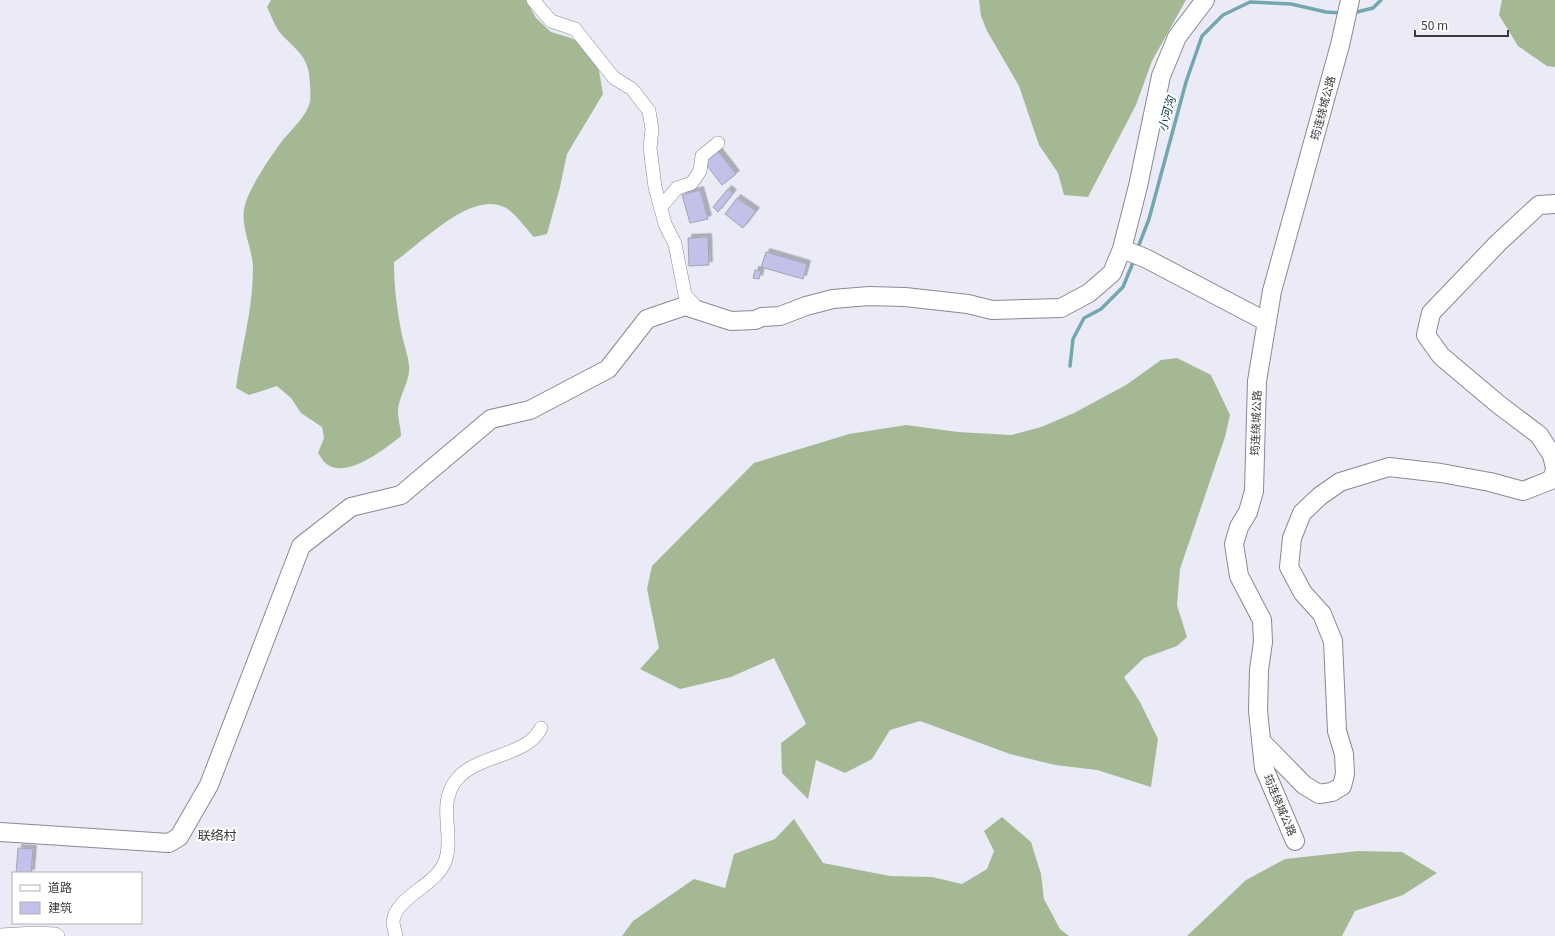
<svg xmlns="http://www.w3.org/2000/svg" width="1555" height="936" viewBox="0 0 1555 936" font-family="Georgia,'Noto Sans SC',serif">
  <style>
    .forest { fill: #a4b993 }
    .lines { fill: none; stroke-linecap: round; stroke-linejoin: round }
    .stream { stroke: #72a7b0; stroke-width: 3.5 }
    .building { fill: #c1c1ea; stroke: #a3a3ae; filter: url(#shadow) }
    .street-casing { stroke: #898994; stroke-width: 14 }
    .secondary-casing { stroke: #898994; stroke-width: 20 }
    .street { stroke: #fff; stroke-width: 13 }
    .secondary { stroke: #fff; stroke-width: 18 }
    .labels { text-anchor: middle; stroke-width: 4; stroke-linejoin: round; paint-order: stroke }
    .street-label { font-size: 11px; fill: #3b3b3f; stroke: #fff }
    .water-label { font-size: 12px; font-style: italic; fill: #073b43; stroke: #fff }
    .quarter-label { font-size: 13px; fill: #3b3b3f; stroke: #fff }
  </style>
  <defs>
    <filter id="shadow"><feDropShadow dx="3.5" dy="-3.5" stdDeviation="0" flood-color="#0004"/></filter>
  </defs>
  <rect width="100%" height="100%" fill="#ebebf7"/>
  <path class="forest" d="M271 0H526L536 18 551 32 571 38 589 48 598 65 603 94 567 154 560 187 547 234 534 237C527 230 513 210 504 207 470 191 421 244 394 262 394 287 397 310 402 335 404 345 408 355 409 365 411 381 398 396 398 412 398 419 401 428 401 436 385 449 348 478 328 465 324 463 321 457 318 453L324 438 322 427 301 413 291 398 277 386 249 395 236 388C241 349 253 310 253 269 253 250 241 228 244 210 246 192 271 156 282 141 291 130 306 117 310 102 311 97 310 75 308 69 304 53 291 45 281 34 275 27 271 15 267 7Z
    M979 0H1186L1152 61 1136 105 1088 197 1064 195 1058 173 1039 145 1019 86 987 31 981 16Z
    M1502 0H1555V67L1547 66 1518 46 1499 15Z
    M1177 358 1211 375 1230 415 1225 437 1180 569 1177 605 1187 637 1177 646 1144 658 1124 677 1140 702 1158 739 1151 787 1097 770 1055 765 1010 754 920 721 890 730 872 759 845 773 816 760 808 799 782 773 781 743 806 724 774 658 731 677 680 689 640 669 659 648 647 589 652 566 754 463 849 434 906 425 958 432 1011 435 1041 427 1074 413 1126 385 1161 360Z
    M1002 817 1031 842 1041 874 1044 899 1060 929 1069 936H622L633 921 694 879 725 888 734 854 775 839 794 819 823 863 890 876 932 877 962 884 987 869 994 851 984 831Z
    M1358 851 1402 852 1437 873 1403 895 1355 911 1342 936H1187L1246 880 1285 859Z"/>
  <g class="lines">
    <path class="stream" d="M1353 13 1373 8 1381 0
      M1137 250 1149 219 1186 82 1202 36 1223 15 1250 2 1291 4 1326 12 1341 13
      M1070 366 1073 339 1084 318 1101 309 1123 287 1134 260"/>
  </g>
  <path class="building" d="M718 151 736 174 722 185 704 162Z
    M728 189 733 193 718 212 713 207Z
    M700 190 708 219 690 223 682 195Z
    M737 198 756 211 743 228 725 214Z
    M708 237 709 265 689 266 688 238Z
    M766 252 807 264 803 279 761 267Z
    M755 270 761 271 759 279 753 278Z
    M18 848 33 849 31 873H16Z"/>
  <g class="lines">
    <defs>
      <path id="street" d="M533 0 551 21 575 29 614 78 632 89 649 111 652 129 650 148 655 187 665 224 675 244 685 295 699 310
        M661 207 677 188 692 183 700 171 702 156 718 143
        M0 935 36 933 55 934 58 936
        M396 936C395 932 393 925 393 921 397 896 435 886 445 862 455 835 436 804 457 779 478 754 527 757 541 728"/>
      <path id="secondary" d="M1555 204 1539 205 1498 243 1431 313 1426 335 1441 356 1498 404 1539 435 1552 455 1555 468
        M1122 249 1145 258 1267 322
        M1261 741 1304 785 1319 794 1332 792 1342 786 1345 774 1344 754 1337 731 1333 641 1322 614 1303 593 1289 567 1292 538 1302 513 1320 496 1340 482 1389 467 1441 473 1490 482 1523 491 1551 480 1555 471
        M0 832 169 843 179 837 209 785 301 546 351 507 401 495 491 419 530 410 608 369 647 319 685 306 731 321 755 320 762 317 780 316 806 306 833 299 869 296 905 297 968 304 992 310 1061 308 1089 293 1112 273 1122 249 1138 186 1161 76 1177 37 1205 0
        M1295 841 1264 768 1258 711 1259 670 1263 642 1262 620 1239 576 1234 544 1239 527 1248 512 1254 491 1257 381 1272 291 1340 45 1350 0"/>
    </defs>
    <use href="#street" class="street-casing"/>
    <use href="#secondary" class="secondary-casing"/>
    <use href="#street" class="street"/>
    <use href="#secondary" class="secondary"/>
  </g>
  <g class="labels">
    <g class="street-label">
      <text transform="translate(1323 108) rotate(-75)" y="4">筠连绕城公路</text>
      <text transform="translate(1256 423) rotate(-88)" y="4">筠连绕城公路</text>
      <text transform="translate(1280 805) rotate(67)" y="4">筠连绕城公路</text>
    </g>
    <g class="water-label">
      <text transform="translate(1167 114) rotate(-75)" y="4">小河沟</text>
    </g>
    <g class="quarter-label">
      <text x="217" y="840">联络村</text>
    </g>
  </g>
  <rect x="12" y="872" width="130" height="52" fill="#ffffff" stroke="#b1b1b2"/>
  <rect x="20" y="885" width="20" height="6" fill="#ffffff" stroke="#b1b1b2"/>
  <text x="48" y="892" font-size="12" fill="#3b3b3f">道路</text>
  <rect x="20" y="902" width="20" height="12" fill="#c1c1ea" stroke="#b1b1b2"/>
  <text x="48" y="912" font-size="12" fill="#3b3b3f">建筑</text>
  <path d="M1415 30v6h93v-6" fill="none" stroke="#3b3b3f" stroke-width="2"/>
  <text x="1421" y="30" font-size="12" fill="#3b3b3f" stroke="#ffffff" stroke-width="3" paint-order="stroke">50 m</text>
</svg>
